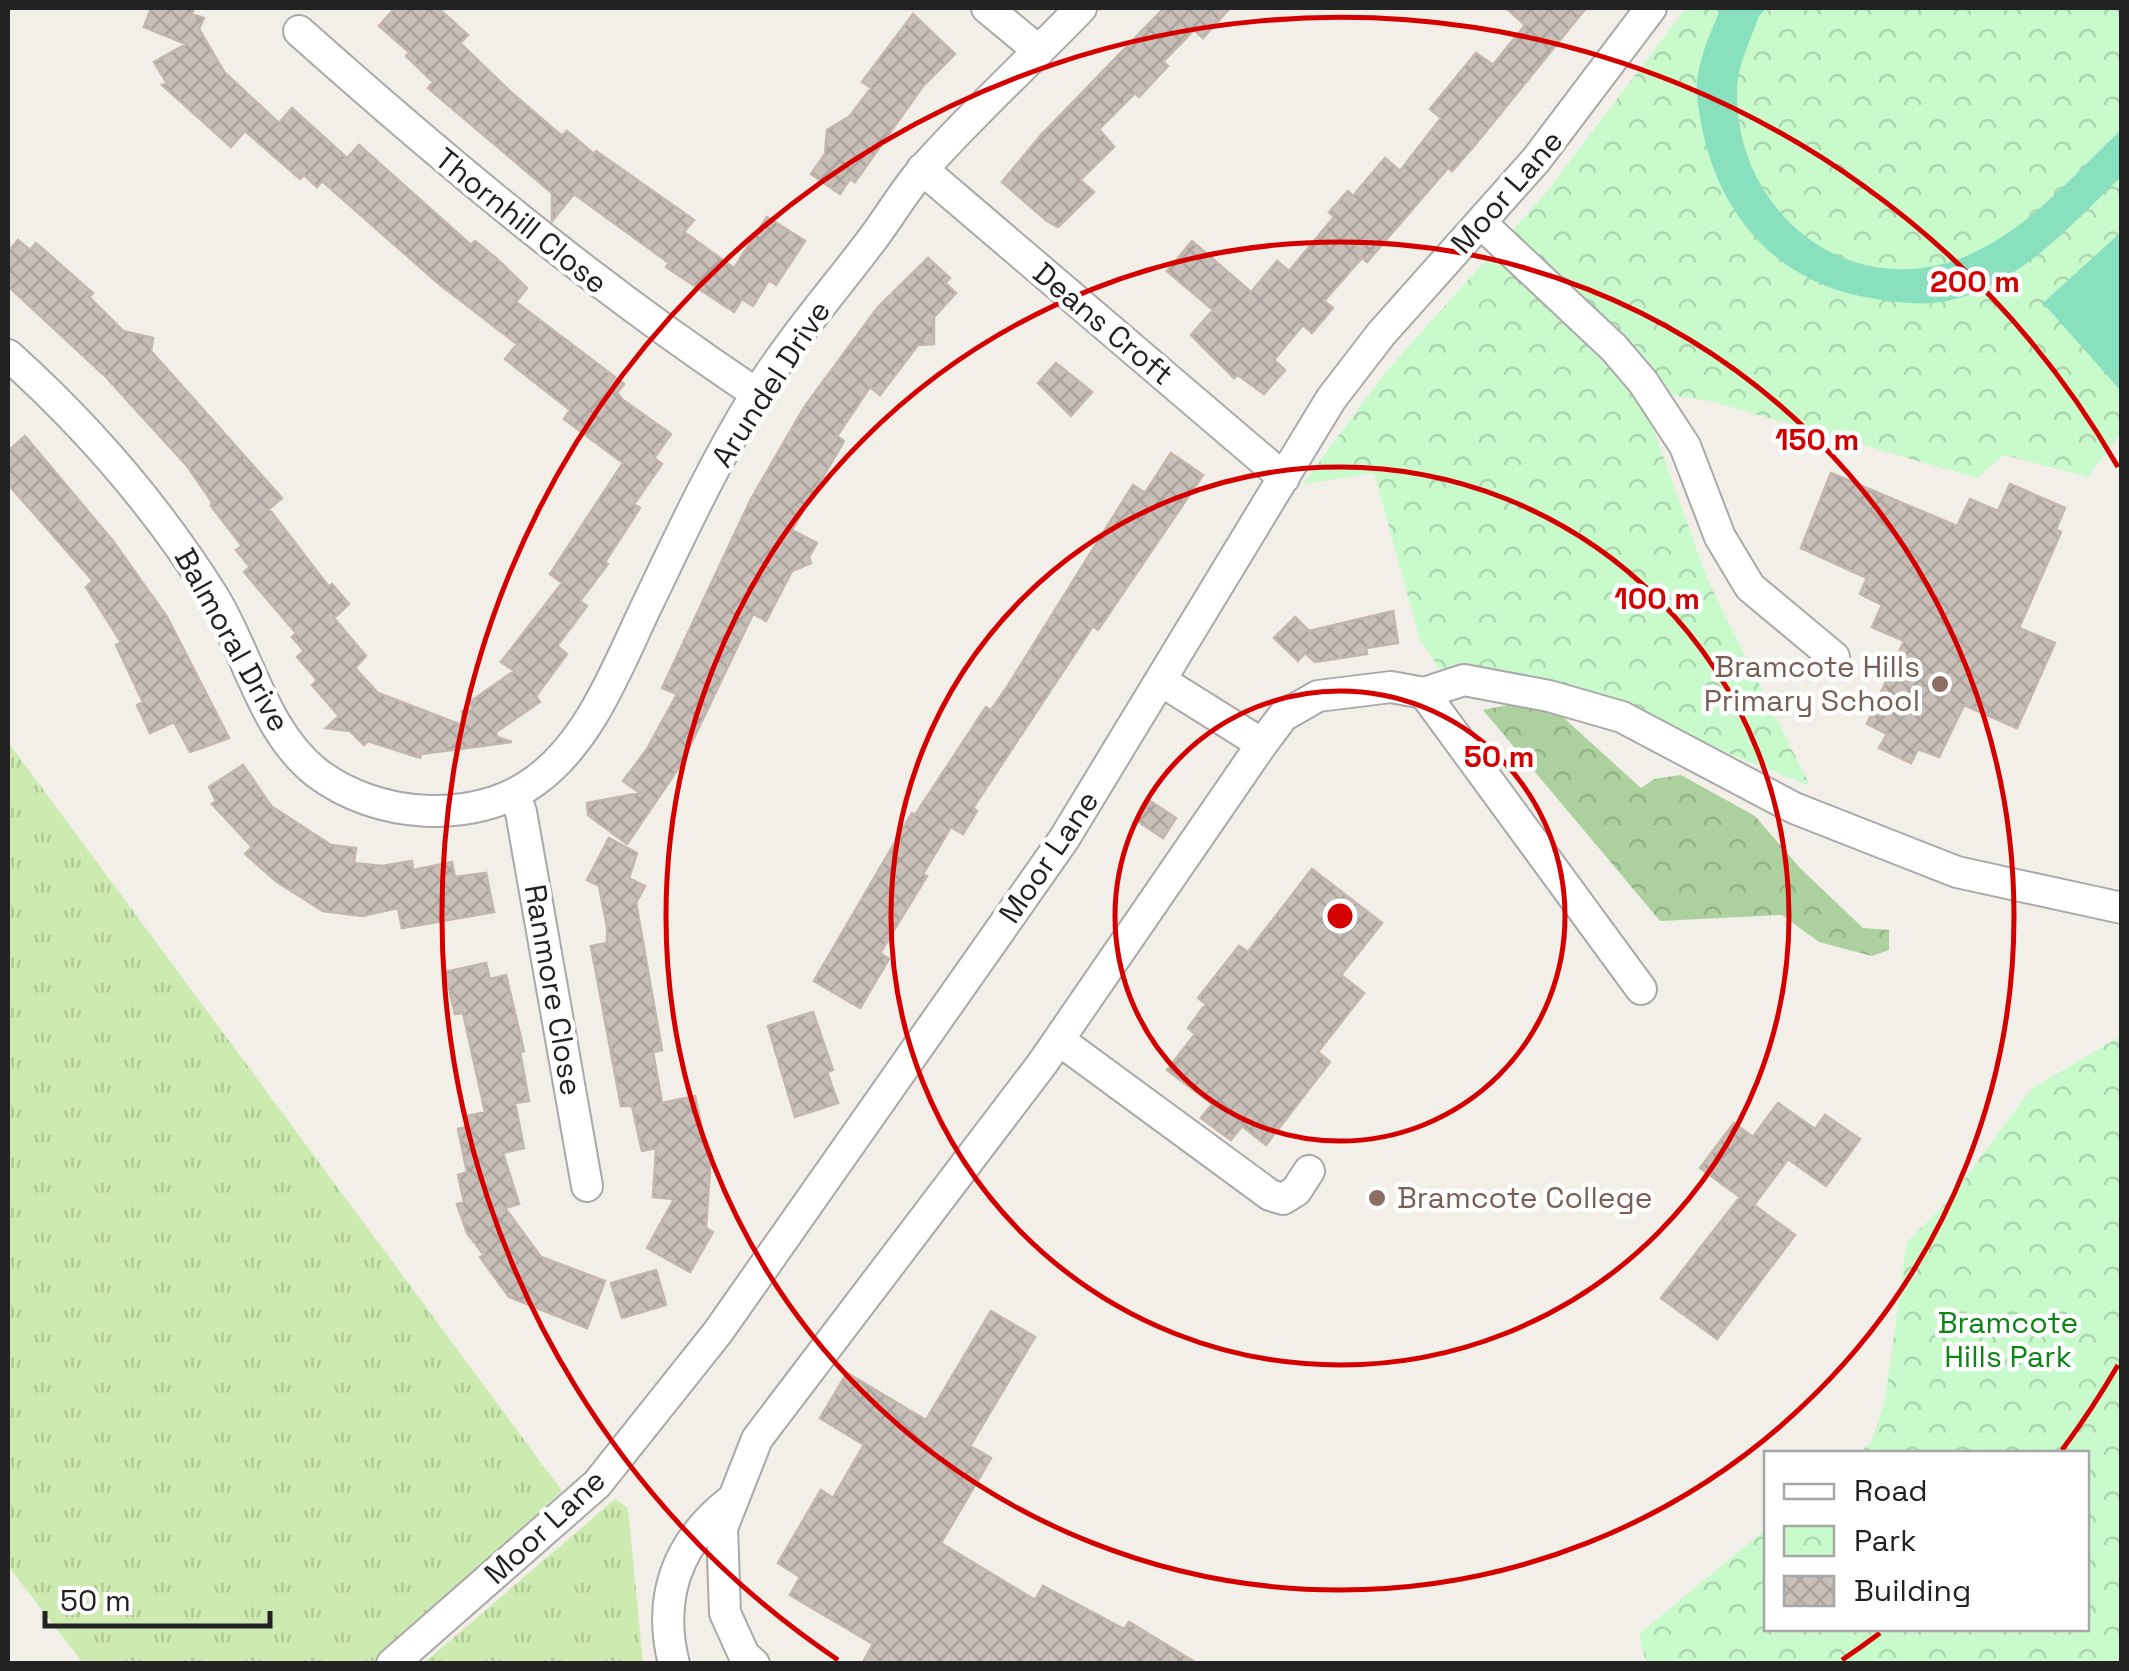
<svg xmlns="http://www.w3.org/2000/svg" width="2129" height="1671" viewBox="0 0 2129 1671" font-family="'Space Grotesk',sans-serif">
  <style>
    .grass { fill: url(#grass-tufts) }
    .forest { fill: url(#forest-crowns) }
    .park { fill: url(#park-crowns) }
    .pitch { fill: #88e0be }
    .building { fill: url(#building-cross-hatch); stroke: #c4b6ab; stroke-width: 2.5 }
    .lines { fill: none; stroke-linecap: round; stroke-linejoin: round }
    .minor-casing { stroke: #a9a9a9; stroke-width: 34 }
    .minor { stroke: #fff; stroke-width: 30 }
    .ring { fill: none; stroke: #d40000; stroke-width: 5 }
    .education-dot { fill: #8d6e63; stroke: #fff; stroke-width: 4 }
    .labels { text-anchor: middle; stroke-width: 9; stroke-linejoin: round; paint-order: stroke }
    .street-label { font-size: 30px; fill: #222; stroke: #fff }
    .education-label { font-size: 30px; fill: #785e54; stroke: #fff; text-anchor: end }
    .park-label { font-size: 30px; fill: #0c8416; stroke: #fff }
    .centre { fill: #d40000; stroke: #fff; stroke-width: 5 }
    .ring-label { font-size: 30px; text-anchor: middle; font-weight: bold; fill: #d40000; stroke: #fff; stroke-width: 9; stroke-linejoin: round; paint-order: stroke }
  </style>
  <defs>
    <pattern id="grass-tufts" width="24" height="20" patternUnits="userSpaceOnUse" patternTransform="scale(2.5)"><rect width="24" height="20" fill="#cdebb0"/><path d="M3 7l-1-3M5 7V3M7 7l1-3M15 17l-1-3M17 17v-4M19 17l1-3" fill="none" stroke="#b0c997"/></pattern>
    <pattern id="forest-crowns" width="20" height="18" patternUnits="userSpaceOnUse" patternTransform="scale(2.5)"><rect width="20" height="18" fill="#add19e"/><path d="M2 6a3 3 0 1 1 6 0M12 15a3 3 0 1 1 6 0" fill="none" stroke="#95b388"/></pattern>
    <pattern id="park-crowns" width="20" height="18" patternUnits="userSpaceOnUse" patternTransform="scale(2.5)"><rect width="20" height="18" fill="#c8facc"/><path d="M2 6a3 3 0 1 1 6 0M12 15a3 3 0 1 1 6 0" fill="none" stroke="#acd6af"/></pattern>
    <pattern id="building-cross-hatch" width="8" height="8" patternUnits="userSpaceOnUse" patternTransform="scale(2.5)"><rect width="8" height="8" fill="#c7bfb8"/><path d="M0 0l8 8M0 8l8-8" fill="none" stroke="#aba49e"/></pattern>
  </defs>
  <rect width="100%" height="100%" fill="#f2efe9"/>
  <path class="grass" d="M8 742 562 1491 376 1663H83L8 1566Z
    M615 1499 628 1508 643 1663H424Z"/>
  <path class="forest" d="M1522 702 1554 709 1641 788 1654 779 1681 775 1755 816 1800 868 1863 928 1889 930V950L1872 956 1819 942 1782 915 1660 921 1483 710Z"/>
  <path class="park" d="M1686 8H2121V433L2088 477 2004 455 1977 478 1710 401 1665 394 1642 397 1708 581 1810 786 1621 711 1444 675 1420 640 1374 473 1303 484 1384 374 1545 194Z
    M2121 1036V1663H1646L1639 1634 1766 1529V1628H2086V1454L1858 1453 1871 1443 1885 1400 1907 1242 1948 1201 2031 1089Z"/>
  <path class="pitch" d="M1721 8H1767L1759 16C1751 39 1738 64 1737 88 1733 201 1833 295 1947 263 2018 242 2069 179 2121 130V177C2072 223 2021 284 1951 300 1928 306 1899 303 1876 299 1768 284 1707 201 1697 95 1695 66 1710 34 1721 8Z
    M2121 232V391L2043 303Z"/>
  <path class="building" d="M151 8H194L192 14 204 18 199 29 224 72 279 123 292 108 347 158 359 145 471 245 475 241 497 259 527 288 516 302 624 384 617 393 623 400 671 434 654 458 662 464 634 504 640 508 605 562 608 564 580 601 587 606 557 646 567 654 536 696 540 702 496 732 497 737 512 742 421 754 420 758 368 741 364 745 350 731 326 728 339 716 312 685 317 680 297 657 304 651 292 637 296 633 244 572 250 567 236 550 242 546 211 506 212 502 187 466 105 376 8 286V252L18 240 30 250 36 243 93 293 89 297 123 331 153 338 151 351 282 498 269 509 329 587 332 584 349 604 334 618 366 656 355 668 378 693 464 726 462 711 472 710 471 701 514 671 501 662 562 583 550 574 623 463 564 419 570 410 505 359 517 344 439 284 322 181 317 187 304 175 300 179 245 131 231 147 162 85 167 83 154 62 186 44 144 27Z
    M395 8H438L468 35 460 43 513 94 562 136 567 131 594 154 596 151 694 220 684 232 734 268 767 217 805 241 776 285 769 280 753 306 742 299 734 312 666 267 669 263 574 194 552 221V193L428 88 433 82 406 56 409 52 379 26Z
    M1164 8H1230L1203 38 1194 30 1163 62 1168 66 1139 97 1135 93 1099 129 1114 147 1080 180 1094 192 1058 227 1047 221 1002 182 1041 135Z
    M1506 8H1586L1475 145 1452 171 1448 168 1367 262 1362 258 1324 301 1333 308 1312 333 1303 325 1274 360 1285 370 1264 394 1238 375 1234 378 1191 335 1213 310 1167 271 1192 241 1251 292 1277 261 1289 271 1334 217 1329 212 1348 191 1353 196 1385 158 1400 171 1441 118 1430 109 1476 53 1493 65 1525 25Z
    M913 14 955 54 923 86 855 182 850 179 840 194 811 174 825 154 827 130 850 116 871 88 862 82Z
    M928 258 950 278 945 283 956 293 934 317V344L918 345 880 395 870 387 837 436 844 441 792 530 817 543 809 557 811 563 792 571 766 621 753 614 682 763 627 844 588 815 587 803 640 793 623 781 647 749 677 694 662 688 751 499 805 406 878 307Z
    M1056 363 1092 392 1071 416 1038 383Z
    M25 436 113 541 167 617 229 738 190 752 174 722 150 733 137 705 143 702 116 645 121 642 86 587 93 581 8 484V451Z
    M1171 453 1203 475 1098 630 1093 626 973 808 977 811 963 834 951 827 923 874 927 876 880 953 889 959 860 1008 814 981 912 813 915 815 986 707 991 710 1007 687 1133 485 1145 493Z
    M1831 473 1957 526 1970 499 1998 511 2010 484 2065 508 2056 529 2061 532 2019 628 2055 643 2017 728 1964 705 1939 757 1918 749 1911 763 1879 748 1887 734 1867 724 1904 641 1872 627 1882 605 1860 594 1867 578 1801 548Z
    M1393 611 1398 643 1366 648 1367 654 1315 662 1305 653 1298 661 1274 638 1295 617 1309 631Z
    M243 765 271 806 331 845 356 848 354 863 382 866 412 861 413 870 452 862 455 877 486 873 494 912 402 928 398 908 362 916 323 911 277 882 245 854 252 847 212 804 216 801 209 787Z
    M1150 801 1176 818 1163 838 1137 821Z
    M609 838 637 853 629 878 645 886 636 903 662 1050 653 1052 662 1103 695 1096 707 1152 711 1153 706 1228 713 1232 690 1272 647 1248 674 1199 653 1197 656 1148 642 1151 632 1106H621L591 946 607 943V927L599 886 587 880Z
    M1312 869 1382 923 1341 975 1364 993 1318 1052 1330 1062 1266 1145 1242 1126 1231 1140 1201 1118 1212 1104 1167 1070 1195 1034 1188 1028 1206 1004 1198 998 1239 946 1248 952Z
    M486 963 490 979 506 975 524 1051 520 1052 529 1101 515 1103 524 1148 503 1153 519 1204 505 1208 541 1257 605 1281 587 1328 509 1297 480 1257 484 1255 467 1233 457 1204 464 1202 458 1175 467 1172 458 1129 470 1126 468 1116 485 1112 463 1013 455 1014 445 972Z
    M813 1012 833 1070 827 1072 838 1103 795 1117 768 1026Z
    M1778 1103 1815 1129 1825 1115 1860 1139 1826 1186 1788 1159 1754 1205 1795 1235 1717 1339 1661 1298 1740 1197 1700 1168 1734 1123 1753 1137Z
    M656 1270 666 1305 622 1318 611 1283Z
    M991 1311 1035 1337 970 1446 991 1458 941 1543 1035 1600 1043 1586 1124 1629 1129 1622 1198 1664H862L873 1644 790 1595 800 1577 778 1563 821 1490 833 1498 864 1445 820 1418 847 1373 926 1420Z"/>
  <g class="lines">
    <defs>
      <path id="minor" d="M987 8 1039 51
        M299 31C446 162 592 284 757 394
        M922 169 1284 478
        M1482 224 1614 348 1643 382 1685 446 1720 537 1750 587 1834 657
        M8 355C86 425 157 507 213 596 248 652 263 731 317 773 376 818 474 826 535 781 592 740 619 662 649 601 682 532 715 461 756 395 791 339 835 289 874 237 891 214 906 188 925 167 974 112 1030 61 1081 8
        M1424 693 1641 989
        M1262 744 1283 716 1318 696 1391 687 1424 693 1464 680 1549 696 1622 717 1794 808 1957 872 2122 908
        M514 794 521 812 587 1186
        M1059 1040 1270 1195 1283 1199 1296 1191 1309 1171
        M392 1664 597 1484 718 1332 1064 839 1331 399 1381 334 1536 160 1651 8
        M674 1664C657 1597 677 1543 730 1501
        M754 1664 744 1655 725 1613 722 1528 757 1439 1042 1064 1262 744 1163 682"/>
    </defs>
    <use href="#minor" class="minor-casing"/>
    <use href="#minor" class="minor"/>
  </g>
  <g class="ring">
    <circle cx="1340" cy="916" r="225"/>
    <circle cx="1340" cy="916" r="449"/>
    <circle cx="1340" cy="916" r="674"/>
    <path d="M2118 1365A898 898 0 0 1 2062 1450M1880 1633A898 898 0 0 1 1842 1660M838 1660A898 898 0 1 1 2118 467"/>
  </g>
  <g class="education-dot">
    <circle cx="1940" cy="684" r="10"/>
    <circle cx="1377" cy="1198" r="10"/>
  </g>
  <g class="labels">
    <g class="street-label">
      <text transform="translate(1507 192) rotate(-49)" y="10">Moor Lane</text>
      <text transform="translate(521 221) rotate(39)" y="10">Thornhill Close</text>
      <text transform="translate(1103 324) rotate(40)" y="10">Deans Croft</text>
      <text transform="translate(771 384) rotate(-57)" y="10">Arundel Drive</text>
      <text transform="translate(232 640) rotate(61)" y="10">Balmoral Drive</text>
      <text transform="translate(1049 857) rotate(-56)" y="10">Moor Lane</text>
      <text transform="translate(553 990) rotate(80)" y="10">Ranmore Close</text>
      <text transform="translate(545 1527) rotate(-43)" y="10">Moor Lane</text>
    </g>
    <g class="education-label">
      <text x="1920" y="677">Bramcote Hills<tspan x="1920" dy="34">Primary School</tspan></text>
      <text x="1397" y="1208" text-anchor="start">Bramcote College</text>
    </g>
    <g class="park-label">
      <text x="2008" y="1333">Bramcote<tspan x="2008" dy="34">Hills Park</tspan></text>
    </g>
  </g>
  <circle cx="1340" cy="916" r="15" class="centre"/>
  <g class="ring-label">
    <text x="1975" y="292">200 m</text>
    <text x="1817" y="450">150 m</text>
    <text x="1657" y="609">100 m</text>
    <text x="1499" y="767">50 m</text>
  </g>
  <rect width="2129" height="1671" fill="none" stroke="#222222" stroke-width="20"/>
  <rect x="1764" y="1451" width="325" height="180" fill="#ffffff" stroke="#a7a7a7" stroke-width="2.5"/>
  <rect x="1784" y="1484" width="50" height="15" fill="#ffffff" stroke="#a7a7a7" stroke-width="2.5"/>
  <text x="1854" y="1501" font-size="30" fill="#222222">Road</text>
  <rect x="1784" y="1526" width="50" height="30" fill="url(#park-crowns)" stroke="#a7a7a7" stroke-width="2.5"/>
  <text x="1854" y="1551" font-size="30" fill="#222222">Park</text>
  <rect x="1784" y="1576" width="50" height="30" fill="url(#building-cross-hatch)" stroke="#a7a7a7" stroke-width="2.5"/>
  <text x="1854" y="1601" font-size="30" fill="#222222">Building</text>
  <path d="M45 1611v15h225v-15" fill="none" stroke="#222222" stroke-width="5"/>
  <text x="60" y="1611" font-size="30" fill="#222222" stroke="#ffffff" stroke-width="8" paint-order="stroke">50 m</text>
</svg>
